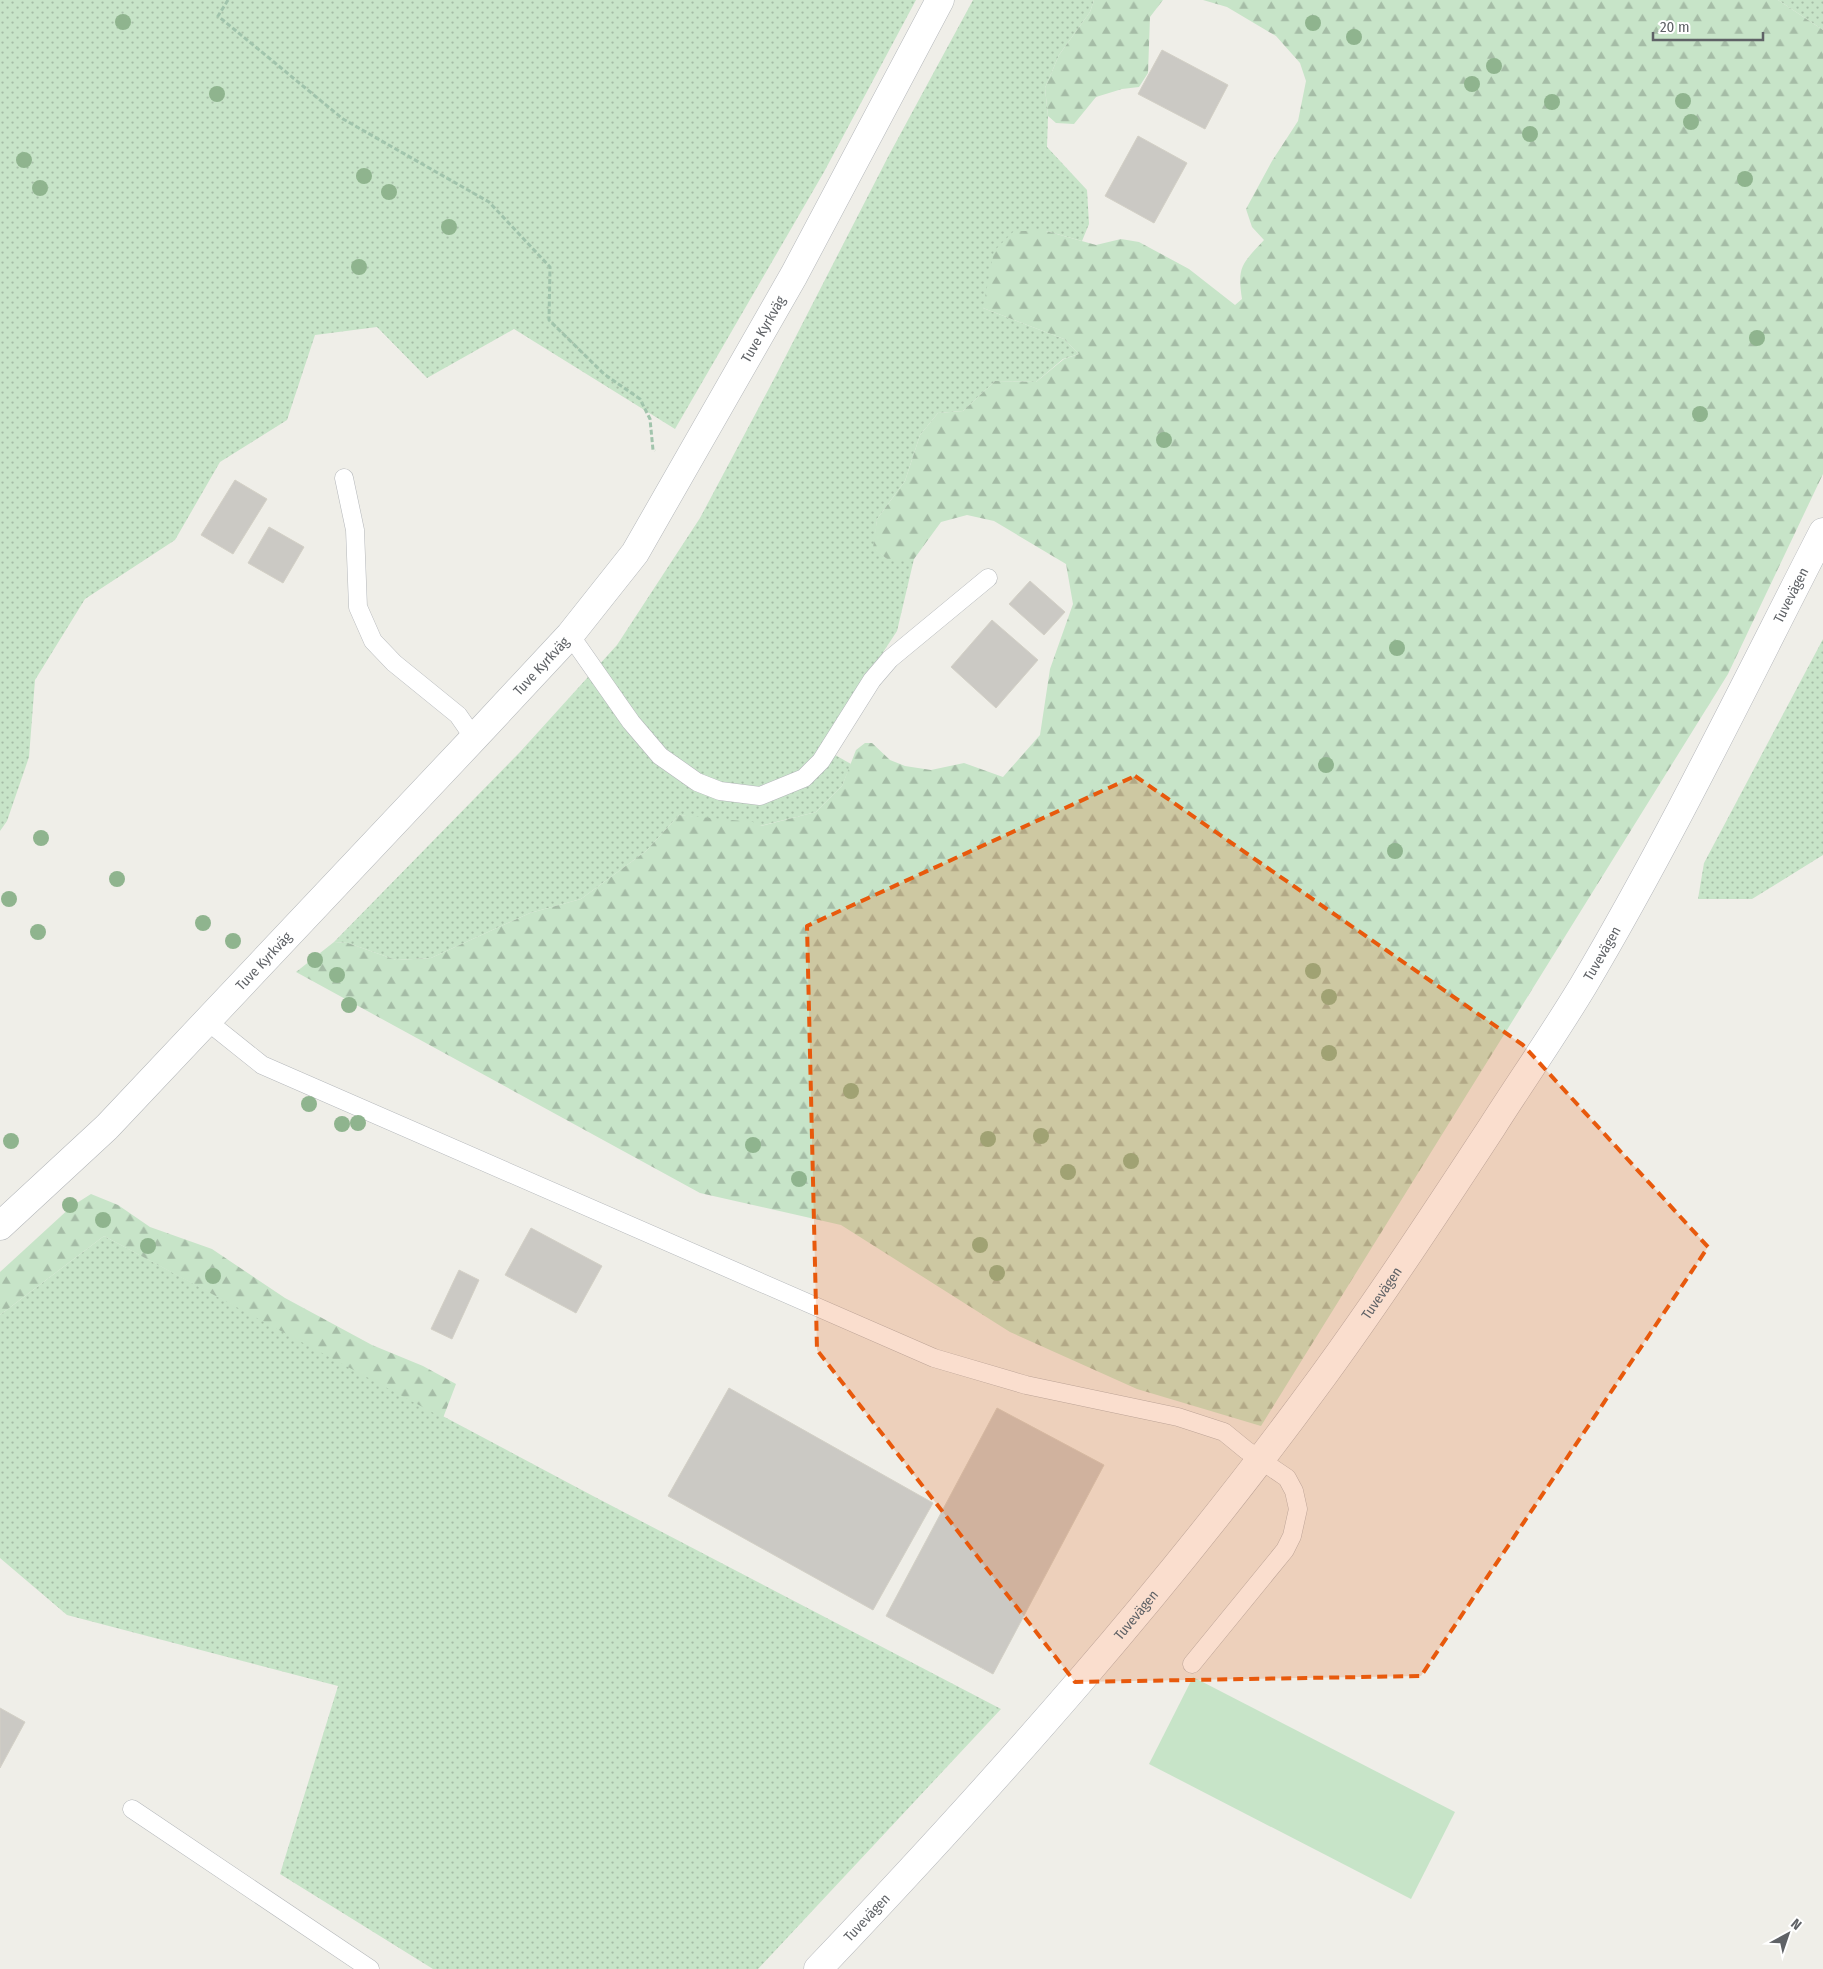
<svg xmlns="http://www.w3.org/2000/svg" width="1823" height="1969" font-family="'Fira Sans Condensed',sans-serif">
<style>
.grass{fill:url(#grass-dots)}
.forest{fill:url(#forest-firs)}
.pitch{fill:#c7e4c8}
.building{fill:#cbc9c4;stroke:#d3d0c6}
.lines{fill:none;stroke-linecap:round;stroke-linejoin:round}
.lane-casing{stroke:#b4b7ba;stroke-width:19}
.street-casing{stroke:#b4b7ba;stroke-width:29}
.secondary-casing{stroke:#b4b6ba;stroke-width:29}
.path{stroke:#a1c4ac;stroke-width:3;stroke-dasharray:5 2.5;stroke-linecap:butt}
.lane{stroke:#fff;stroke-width:18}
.street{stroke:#fff;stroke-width:28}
.secondary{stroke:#fff;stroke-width:28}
.tree{fill:#8fb48e}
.marked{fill:#e8590c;fill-opacity:0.2;stroke:#e8590c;stroke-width:4;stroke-dasharray:10 6;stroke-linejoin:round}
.labels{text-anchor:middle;stroke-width:4;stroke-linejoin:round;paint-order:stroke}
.street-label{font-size:14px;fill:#5f6266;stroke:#fff}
</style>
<defs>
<pattern id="grass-dots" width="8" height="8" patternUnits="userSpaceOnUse" patternTransform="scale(1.25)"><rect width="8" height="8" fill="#c7e4c8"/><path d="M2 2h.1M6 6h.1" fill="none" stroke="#a5bca6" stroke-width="1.8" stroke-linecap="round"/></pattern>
<pattern id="forest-firs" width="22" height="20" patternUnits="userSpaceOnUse" patternTransform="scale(1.25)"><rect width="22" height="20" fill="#c7e4c8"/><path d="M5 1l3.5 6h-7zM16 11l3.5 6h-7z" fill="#a5bca6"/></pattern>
</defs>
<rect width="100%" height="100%" fill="#efeee8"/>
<!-- grass -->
<g class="grass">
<path d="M0,0H916L824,172L675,429L514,329L427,378L377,327L315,335L287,420L220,462L175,540L85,599L35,680L29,757L7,821L0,831Z"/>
<path d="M973,0H1094L1090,12L1059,55L1045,88L1048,116L1047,147L1087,190L1089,224L1082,241L1046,231L983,308L1064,339L1079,354L1063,359L1036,382L995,381L963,411L938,413L920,435L905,481L877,519L874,548L887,559H914L897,631L821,747L851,764L842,786L816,812L760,826L679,815L646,851L581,899L530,913L431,958L396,960L348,943L334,942L520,752L617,645L700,518L774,379L889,155Z"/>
<path d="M1778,0H1823V30Z"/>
<path d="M1823,639V855L1752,899H1698L1704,863Z"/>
<path d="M104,1236L593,1496L1001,1709L758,1969H433L280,1874L338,1686L67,1615L0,1558V1315Z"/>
</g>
<!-- forest -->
<g class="forest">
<path d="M1094,0H1163L1150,17L1148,73L1139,87L1122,89L1096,97L1074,124L1056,123L1048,116L1045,88L1059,55L1090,12Z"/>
<path d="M1203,0H1778L1823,30V474L1728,674L1261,1426L1137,1389L1010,1332L841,1225L700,1193L296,972L334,942L348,943L396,960L431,958L530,913L581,899L646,851L679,815L753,822L761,826L816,812L842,786L856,750L865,743H872L890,760L905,766L931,770L964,763L1003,777L1040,735L1050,669L1073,604L1066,564L994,521L967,515L941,522L914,559H887L873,548L877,519L905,481L920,435L938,413L963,411L995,381L1036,382L1064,359L1079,354L1064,339L983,308L994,251L1014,231H1046L1096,245L1121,239L1139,242L1189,269L1235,305L1242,299C1237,266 1242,264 1264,240L1252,227L1246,209L1272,161L1298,121L1306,81L1300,63L1276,36L1227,7Z"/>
<path d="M91,1194L118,1205L150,1227L212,1249L285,1298L372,1345L423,1366L456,1384L443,1418L104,1236L0,1315V1272L72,1206Z"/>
</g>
<!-- pitch -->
<path class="pitch" d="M1193,1677L1455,1812L1411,1899L1149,1764Z"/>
<!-- building -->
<g class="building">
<path d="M1162,50L1228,85L1205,129L1138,94Z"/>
<path d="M1138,136L1187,163L1154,223L1105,196Z"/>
<path d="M235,480L267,499L233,554L201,535Z"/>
<path d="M269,527L304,547L283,583L248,563Z"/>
<path d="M1030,581L1065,612L1044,635L1009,604Z"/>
<path d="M992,620L1038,660L996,708L951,667Z"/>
<path d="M531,1228L602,1266L576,1313L505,1275Z"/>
<path d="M459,1270L479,1280L452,1339L431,1329Z"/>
<path d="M729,1388L933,1503L873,1610L668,1496Z"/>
<path d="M997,1408L1104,1465L993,1674L886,1616Z"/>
<path d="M0,1708L25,1722L0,1768Z"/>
</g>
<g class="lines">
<defs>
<g id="lane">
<path d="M344,478L355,530L358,607L373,641L394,663L458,715L474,738"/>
<path d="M570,635L631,722L660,756L697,782L720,791L760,796L804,778L821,761L872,680L890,659L988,578"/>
<path d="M207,1021L262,1065L934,1358L1026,1385L1178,1417L1224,1432L1246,1450L1287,1478L1294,1491L1298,1509L1292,1536L1285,1550L1192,1664"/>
<path d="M132,1809L370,1969"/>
</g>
<g id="street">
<path id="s1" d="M0,1226L107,1127L474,738L570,635L635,553L794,275L940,0"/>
</g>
<g id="secondary">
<path id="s2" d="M818,1969C997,1781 1170,1586 1323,1376C1382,1295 1437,1211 1492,1127C1522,1080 1554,1034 1583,986C1670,839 1745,684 1823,532"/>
</g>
</defs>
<!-- lane casing -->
<use href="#lane" class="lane-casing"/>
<!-- street casing -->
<use href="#street" class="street-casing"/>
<!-- secondary casing -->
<use href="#secondary" class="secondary-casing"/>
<!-- path -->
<path class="path" d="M228,0L218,16L343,119L489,202L550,267L549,320L604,374L640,399L650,419L653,450L655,451"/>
<!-- lane -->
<use href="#lane" class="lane"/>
<!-- street -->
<use href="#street" class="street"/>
<!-- secondary -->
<use href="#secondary" class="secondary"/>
</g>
<!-- trees -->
<g class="tree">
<circle cx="123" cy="22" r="8"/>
<circle cx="1313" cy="23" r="8"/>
<circle cx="1354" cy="37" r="8"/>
<circle cx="1494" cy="66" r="8"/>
<circle cx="1472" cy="84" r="8"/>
<circle cx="217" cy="94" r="8"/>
<circle cx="1683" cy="101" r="8"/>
<circle cx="1552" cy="102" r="8"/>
<circle cx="1691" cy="122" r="8"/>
<circle cx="1530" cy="134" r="8"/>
<circle cx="24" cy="160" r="8"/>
<circle cx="364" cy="176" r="8"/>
<circle cx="1745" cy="179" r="8"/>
<circle cx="40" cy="188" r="8"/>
<circle cx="389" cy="192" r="8"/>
<circle cx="449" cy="227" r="8"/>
<circle cx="359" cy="267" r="8"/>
<circle cx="1757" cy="338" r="8"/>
<circle cx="1700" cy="414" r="8"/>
<circle cx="1164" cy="440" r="8"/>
<circle cx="1397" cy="648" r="8"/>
<circle cx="1326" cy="765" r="8"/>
<circle cx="41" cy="838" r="8"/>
<circle cx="1395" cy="851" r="8"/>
<circle cx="117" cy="879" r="8"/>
<circle cx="9" cy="899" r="8"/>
<circle cx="203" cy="923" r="8"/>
<circle cx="38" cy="932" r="8"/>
<circle cx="233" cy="941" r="8"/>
<circle cx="315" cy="960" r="8"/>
<circle cx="1313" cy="971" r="8"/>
<circle cx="337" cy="975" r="8"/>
<circle cx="1329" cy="997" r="8"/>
<circle cx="349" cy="1005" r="8"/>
<circle cx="1329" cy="1053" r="8"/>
<circle cx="851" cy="1091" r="8"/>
<circle cx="309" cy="1104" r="8"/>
<circle cx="358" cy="1123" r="8"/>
<circle cx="342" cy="1124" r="8"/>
<circle cx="1041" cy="1136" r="8"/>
<circle cx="988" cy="1139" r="8"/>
<circle cx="11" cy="1141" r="8"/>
<circle cx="753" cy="1145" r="8"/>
<circle cx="1131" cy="1161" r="8"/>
<circle cx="1068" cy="1172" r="8"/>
<circle cx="799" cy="1179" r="8"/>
<circle cx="70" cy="1205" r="8"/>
<circle cx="103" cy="1220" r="8"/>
<circle cx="980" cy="1245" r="8"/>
<circle cx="148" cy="1246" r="8"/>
<circle cx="997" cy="1273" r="8"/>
<circle cx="213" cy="1276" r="8"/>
</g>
<!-- marked area -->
<path class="marked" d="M1135,776L1523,1045L1708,1247L1421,1676L1075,1682L817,1350L807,926Z"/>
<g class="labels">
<!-- street labels -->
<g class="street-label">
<text dy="5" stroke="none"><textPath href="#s1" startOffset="1184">Tuve Kyrkväg</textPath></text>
<text dy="5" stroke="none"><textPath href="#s2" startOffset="1691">Tuvevägen</textPath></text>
<text dy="5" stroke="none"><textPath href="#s1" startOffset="779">Tuve Kyrkväg</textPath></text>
<text dy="5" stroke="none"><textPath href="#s2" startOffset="1286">Tuvevägen</textPath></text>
<text dy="5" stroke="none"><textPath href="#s1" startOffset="374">Tuve Kyrkväg</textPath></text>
<text dy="5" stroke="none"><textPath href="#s2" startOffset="881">Tuvevägen</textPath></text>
<text dy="5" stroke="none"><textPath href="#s2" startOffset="476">Tuvevägen</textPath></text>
<text dy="5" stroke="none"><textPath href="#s2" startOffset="71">Tuvevägen</textPath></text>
</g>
</g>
<!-- north arrow -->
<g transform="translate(1788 1934) rotate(40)" stroke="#ffffff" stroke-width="4" paint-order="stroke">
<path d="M0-4L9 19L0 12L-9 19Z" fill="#5f6266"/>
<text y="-8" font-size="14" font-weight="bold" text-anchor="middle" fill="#5f6266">N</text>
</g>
<!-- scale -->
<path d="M1653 32v8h110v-8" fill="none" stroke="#5f6266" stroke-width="2.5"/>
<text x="1660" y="32" font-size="15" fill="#5f6266" stroke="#ffffff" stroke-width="4" paint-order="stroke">20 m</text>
</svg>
